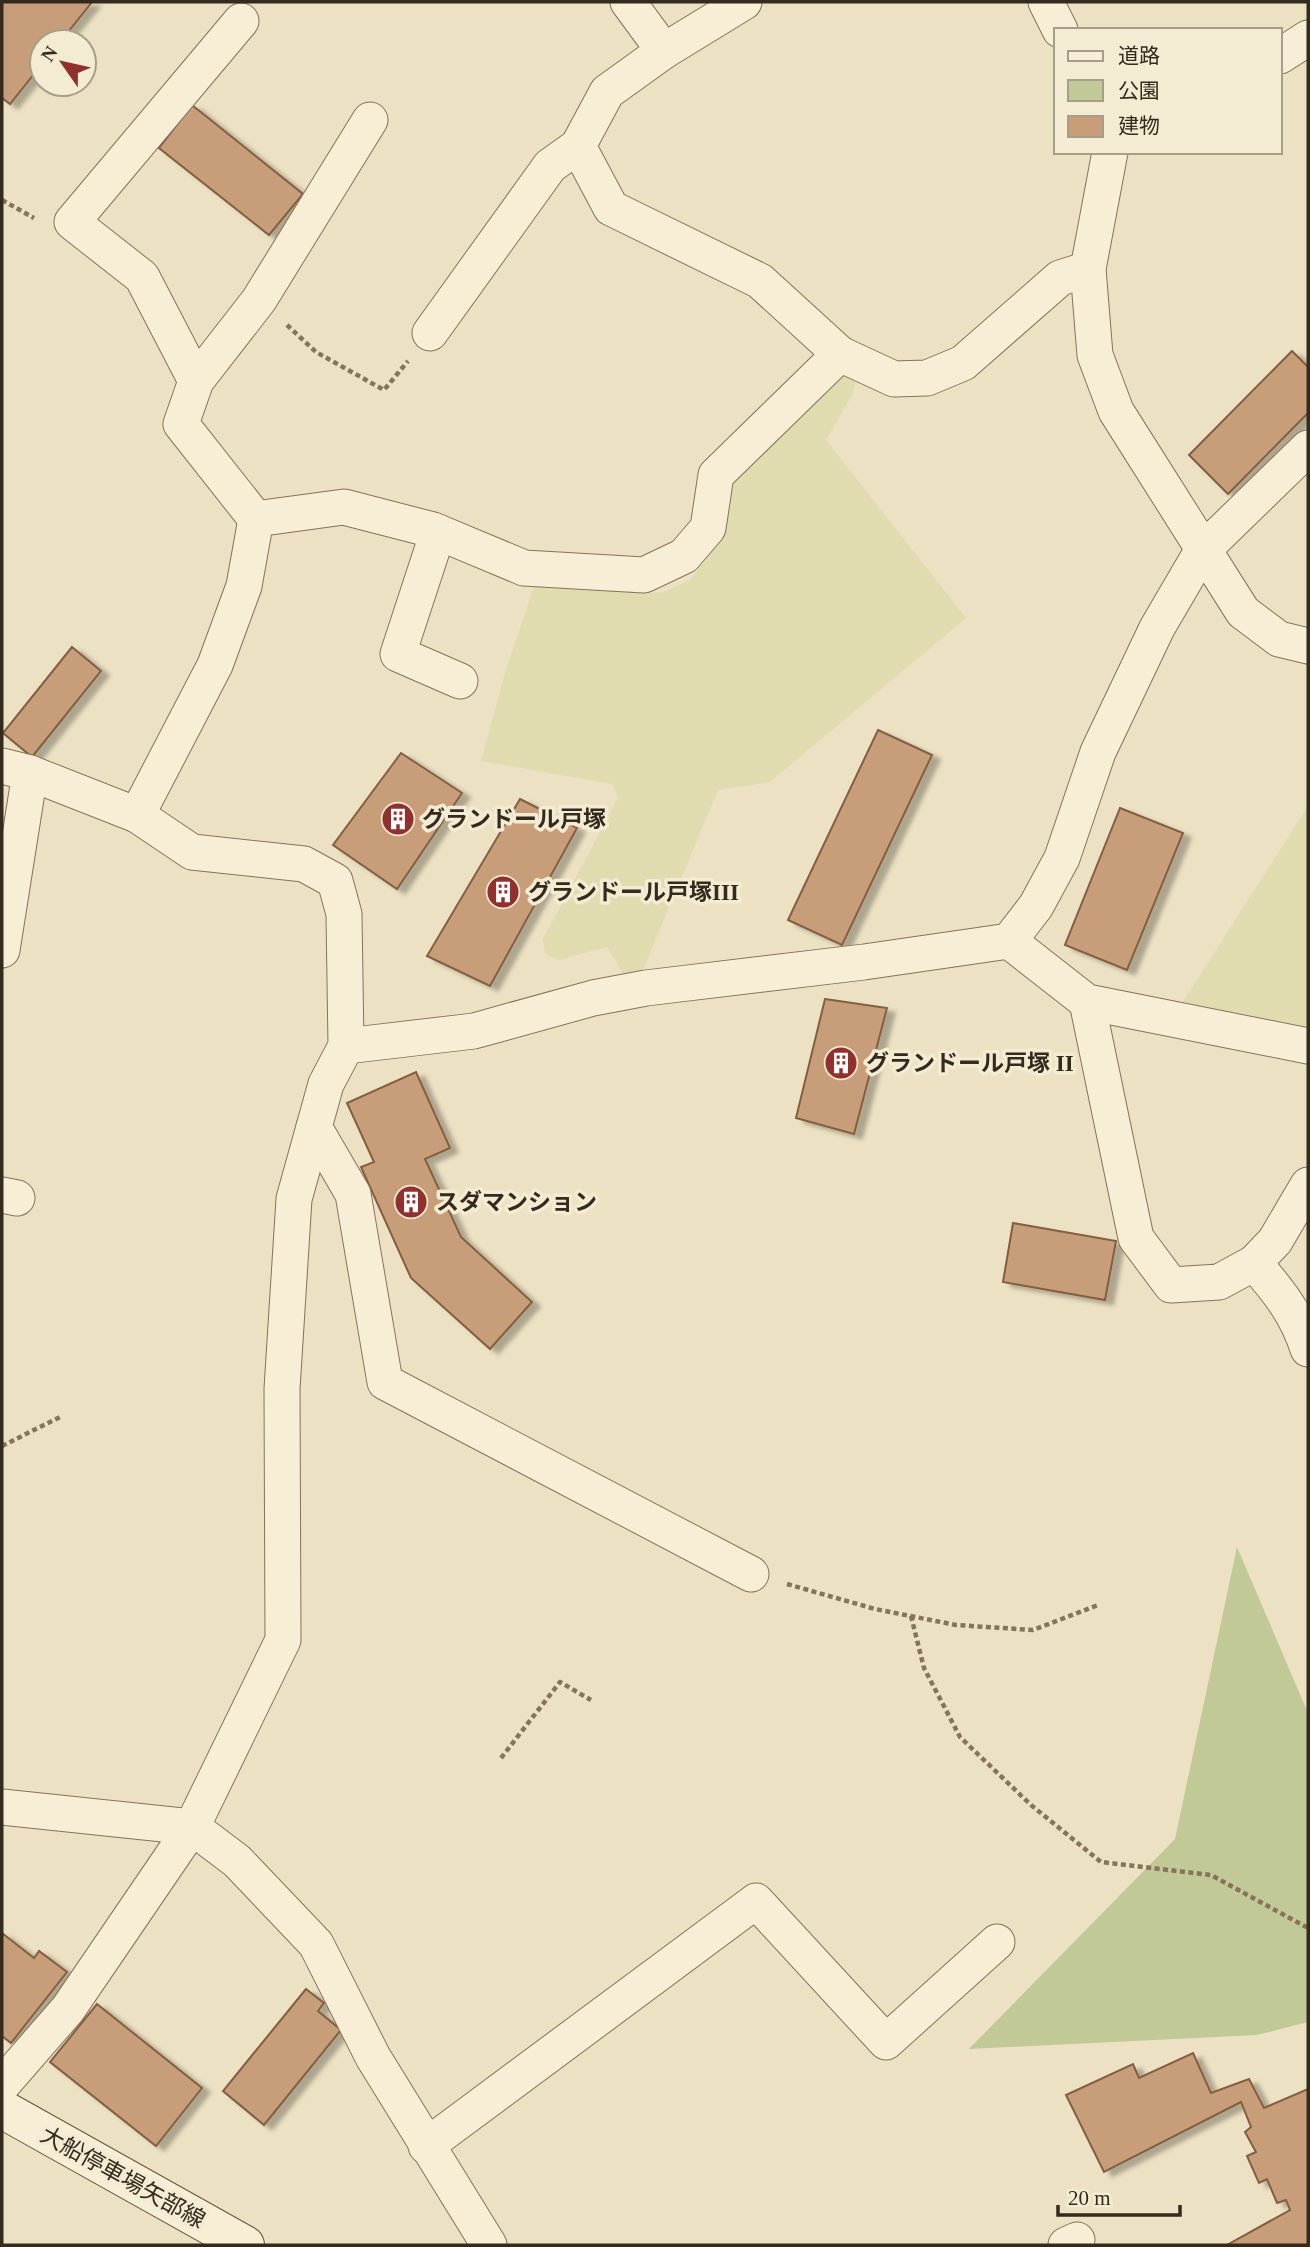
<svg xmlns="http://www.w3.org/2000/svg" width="1310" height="2247" font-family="'Times New Roman','Noto Sans JP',serif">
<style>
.farmland{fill:#e1dbb0}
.green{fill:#c1c997}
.building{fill:#c89e7a;stroke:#835e41;stroke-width:2;filter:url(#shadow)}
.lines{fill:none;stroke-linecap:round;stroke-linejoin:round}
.minor-casing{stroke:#85735a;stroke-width:37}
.secondary-casing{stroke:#66543e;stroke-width:40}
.path{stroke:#85735a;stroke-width:4.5;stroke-dasharray:5 3.5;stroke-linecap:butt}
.minor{stroke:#f7eed5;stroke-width:35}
.secondary{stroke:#f7eed5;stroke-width:38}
.labels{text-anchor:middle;stroke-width:7;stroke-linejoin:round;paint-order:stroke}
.poi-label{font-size:23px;font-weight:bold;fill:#352a1e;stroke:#f3ebd2;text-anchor:start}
.street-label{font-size:23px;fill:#352a1e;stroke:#f3ebd2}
</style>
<defs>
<filter id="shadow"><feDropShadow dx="8" dy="4.5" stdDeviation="2" flood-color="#0004"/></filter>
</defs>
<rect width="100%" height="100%" fill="#ece1c2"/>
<!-- farmland -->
<g class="farmland">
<path d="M841,375L856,379L852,395L826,440L966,618L770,782L718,790L642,972L624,975L607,947L559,960L545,954L543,939L618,798L612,784L481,761L505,673L535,584L661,593L690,580L724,536V500L735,472Z"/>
<path d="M1308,806V1034L1179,1008Z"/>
</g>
<!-- green -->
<path class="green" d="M1237,1547L1308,1713V2022L1257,2035L969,2049L1175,1839Z"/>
<!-- building -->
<g class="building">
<path d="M2,2H92L60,42H42V64L10,104L2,98Z"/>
<path d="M192,105L303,194L269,235L159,148Z"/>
<path d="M1292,351L1308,367V413L1228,494L1189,455Z"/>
<path d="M72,647L101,671L32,757L3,733Z"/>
<path d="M878,730L932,755L842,945L788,920Z"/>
<path d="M401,753L462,793L397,889L333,845Z"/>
<path d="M520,799L577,828L490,986L427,956Z"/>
<path d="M1120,808L1183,833L1127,970L1065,945Z"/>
<path d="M825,999L887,1008L854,1134L796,1118Z"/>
<path d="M416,1072L450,1148L425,1159L461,1237L532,1302L490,1349L411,1278L361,1167L374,1162L347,1103Z"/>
<path d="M1013,1223L1116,1241L1105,1300L1003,1282Z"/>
<path d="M2,1933L34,1958L39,1951L67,1972L11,2043L2,2036Z"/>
<path d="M306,1989L324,2003L318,2011L341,2030L264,2125L223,2091Z"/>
<path d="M97,2004L202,2088L156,2146L50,2062Z"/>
<path d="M1193,2053L1211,2093L1249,2079L1264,2108L1308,2089V2245H1227L1290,2210L1286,2200L1277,2203L1267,2179L1259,2183L1247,2156L1256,2152L1245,2132L1251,2127L1241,2102L1104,2172L1066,2095L1133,2064L1139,2078Z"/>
</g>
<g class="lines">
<defs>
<g id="minor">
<path d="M628,2L664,51L607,92L578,146L611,208L760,281L840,354"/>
<path d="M1046,2L1060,30"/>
<path d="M664,51L744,2"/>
<path d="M1280,56L1308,38"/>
<path d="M1110,152L1088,269L1095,355L1116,411L1243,612L1279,639L1308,646"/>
<path d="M430,333L550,166L578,146"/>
<path d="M196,381L142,277L72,222L241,21"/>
<path d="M256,519L181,424L196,381L259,300L370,120"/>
<path d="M438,532L398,654L460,681"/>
<path d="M2,766L30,773L137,815L192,852L304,864L335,881L344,914L346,1046L326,1084L294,1199L282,1389L283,1640L192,1827L68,2009L2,2085"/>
<path d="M137,815L215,665L244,586L256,519L344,507L433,530L524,568L644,575L684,556L708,528L716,475L840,354L894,379L927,378L963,363L1060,278L1088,269"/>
<path d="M1009,941L1087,1002L1308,1046"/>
<path d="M2,950L30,773"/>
<path d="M1087,1002L1136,1238L1171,1285L1219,1282L1254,1263C1278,1290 1297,1314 1308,1349"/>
<path d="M346,1046L474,1031L593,998L646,988L864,962L1009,941L1036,906L1062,858L1098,752L1157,628L1202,551L1308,448"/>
<path d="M314,1127L353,1194L385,1382L751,1574"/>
<path d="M2,1195L17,1198"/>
<path d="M1254,1263L1275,1241L1308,1185"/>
<path d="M2,1807L192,1827L237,1861L316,1944L373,2057L489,2245"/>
<path d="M426,2146L756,1901L886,2042L997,1942"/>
<path d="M1066,2245L1077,2240"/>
</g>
<path id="secondary" d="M2,2109L245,2245"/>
</defs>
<!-- minor casing -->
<use href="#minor" class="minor-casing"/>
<!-- secondary casing -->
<use href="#secondary" class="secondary-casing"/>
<!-- path -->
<g class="path">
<path d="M2,200L34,218"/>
<path d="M287,325L316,352L384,390L408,361"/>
<path d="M2,1446L62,1416"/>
<path d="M787,1584L875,1609L956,1625L1033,1630L1098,1605"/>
<path d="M911,1616L924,1668L960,1737L1031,1805L1101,1862L1211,1875L1308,1928"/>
<path d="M501,1758L560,1682L591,1700"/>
</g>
<!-- minor -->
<use href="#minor" class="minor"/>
<!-- secondary -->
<use href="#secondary" class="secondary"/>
</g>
<!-- icons -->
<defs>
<symbol id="building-disc" viewBox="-11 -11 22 22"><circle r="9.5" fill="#91312d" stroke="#f3ebd2"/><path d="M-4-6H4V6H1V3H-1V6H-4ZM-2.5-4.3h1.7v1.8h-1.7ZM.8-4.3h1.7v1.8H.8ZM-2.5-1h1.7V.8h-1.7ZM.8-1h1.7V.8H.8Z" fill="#fff"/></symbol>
</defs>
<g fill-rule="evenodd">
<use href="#building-disc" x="379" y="800" width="38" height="38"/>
<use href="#building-disc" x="484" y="873" width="38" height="38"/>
<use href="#building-disc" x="822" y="1044" width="38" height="38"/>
<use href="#building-disc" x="392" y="1183" width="38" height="38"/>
</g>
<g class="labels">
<!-- poi labels -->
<g class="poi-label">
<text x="422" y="827">グランドール戸塚</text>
<text x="528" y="900">グランドール戸塚III</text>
<text x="866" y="1071">グランドール戸塚 II</text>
<text x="436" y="1210">スダマンション</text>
</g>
<!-- street labels -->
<g class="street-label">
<text transform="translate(123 2177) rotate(29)" y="8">大船停車場矢部線</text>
</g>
</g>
<!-- border -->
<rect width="1310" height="2247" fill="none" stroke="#352a1e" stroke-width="7"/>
<!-- legend -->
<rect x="1054" y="28" width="228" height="126" fill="#f3ebd2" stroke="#a79e8a" stroke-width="2"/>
<rect x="1068" y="51" width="35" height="10" fill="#f7eed5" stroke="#a79e8a" stroke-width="2"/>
<text x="1118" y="63" font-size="21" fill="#352a1e">道路</text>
<rect x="1068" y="80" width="35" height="21" fill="#c1c997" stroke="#a79e8a" stroke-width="2"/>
<text x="1118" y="98" font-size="21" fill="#352a1e">公園</text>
<rect x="1068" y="116" width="35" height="21" fill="#c89e7a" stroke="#a79e8a" stroke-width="2"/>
<text x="1118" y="133" font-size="21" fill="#352a1e">建物</text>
<!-- north arrow -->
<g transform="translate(63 63) rotate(304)"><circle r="33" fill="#f3ebd2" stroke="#a79e8a" stroke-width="2"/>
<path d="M0-5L12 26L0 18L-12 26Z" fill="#91312d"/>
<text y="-10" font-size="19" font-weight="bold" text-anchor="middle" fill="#352a1e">N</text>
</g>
<!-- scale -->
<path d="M1058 2205v10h122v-10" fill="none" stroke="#352a1e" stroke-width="3.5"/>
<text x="1068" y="2205" font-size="21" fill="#352a1e" stroke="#f3ebd2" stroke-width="5" paint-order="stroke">20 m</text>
</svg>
